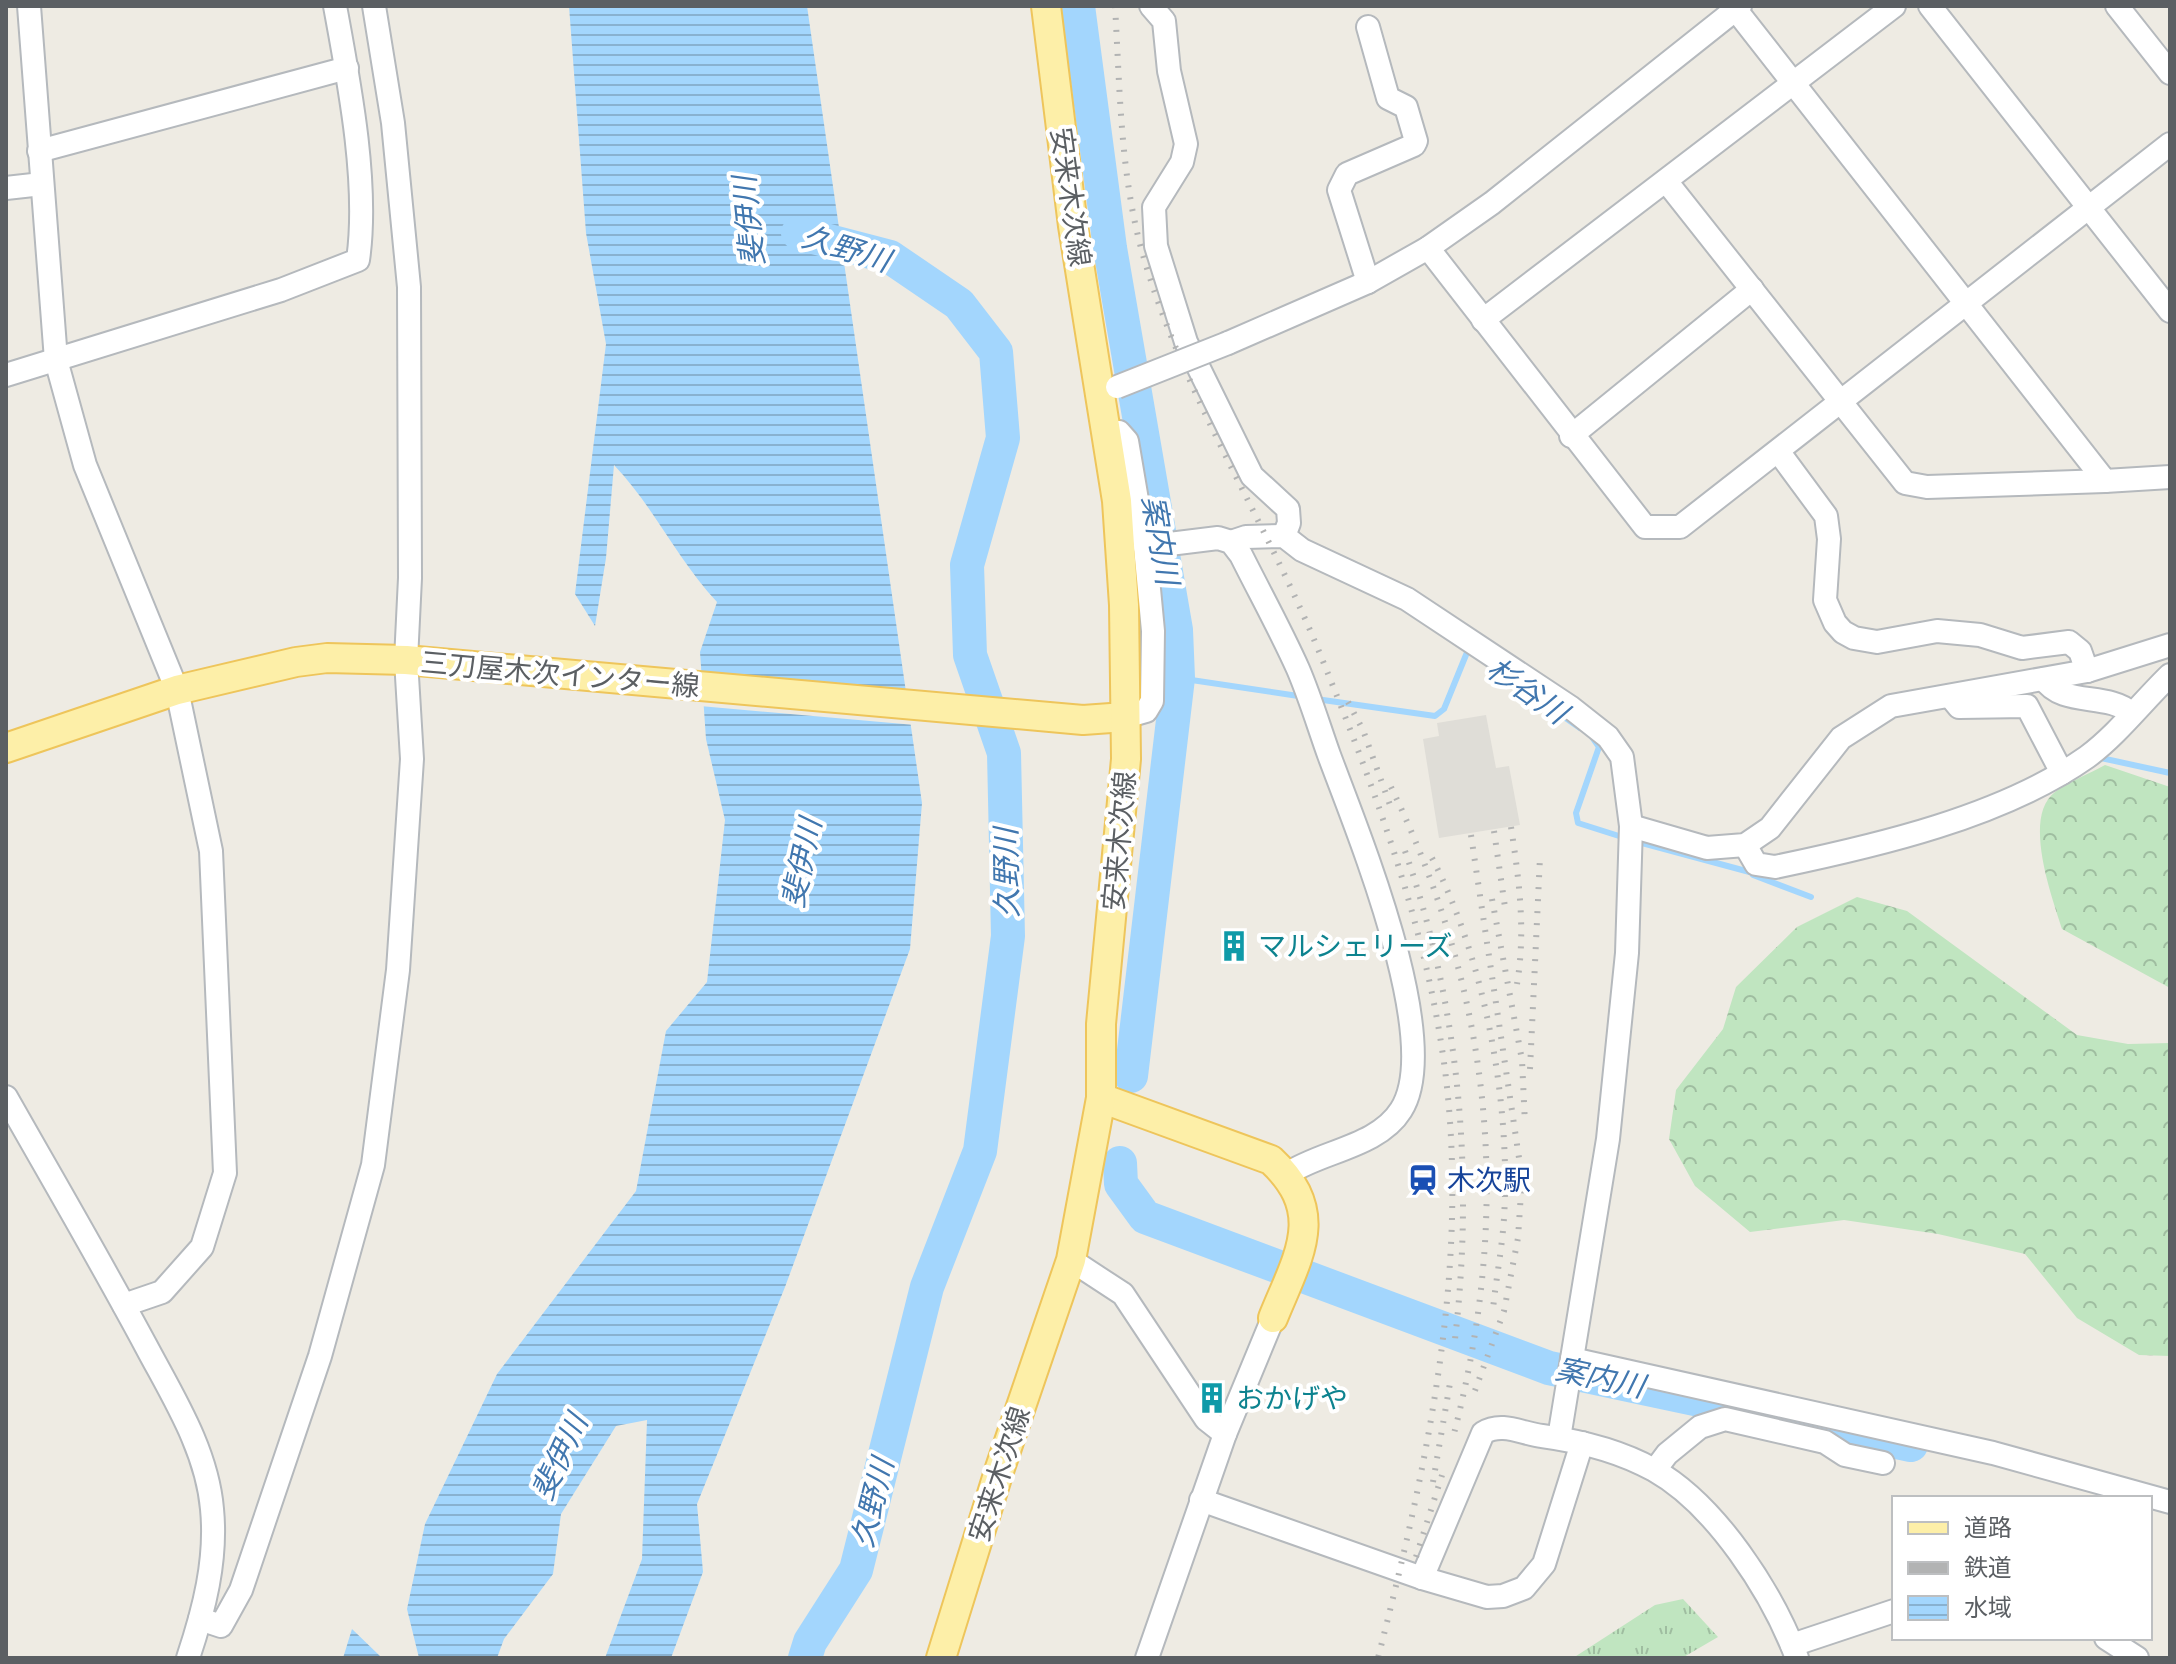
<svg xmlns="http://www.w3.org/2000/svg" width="2176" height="1664" font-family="Barlow,'Noto Sans JP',sans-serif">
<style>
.industrial{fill:#dfddd7}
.forest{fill:url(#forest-crowns)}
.park{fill:url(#park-tufts)}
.water{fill:url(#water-rules)}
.pier{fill:#eeebe3}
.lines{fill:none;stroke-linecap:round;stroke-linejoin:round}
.stream{stroke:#a3d6fd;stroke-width:6}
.river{stroke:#a3d6fd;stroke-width:34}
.minor-casing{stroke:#b5b9bd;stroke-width:26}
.major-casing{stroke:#eec55b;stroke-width:32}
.minor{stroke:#fff;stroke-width:22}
.major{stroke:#fdefa8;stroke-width:28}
.rail{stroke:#b2b3b3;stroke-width:6;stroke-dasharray:2 10;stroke-linecap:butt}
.minor-bridge-casing{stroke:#b5b9bd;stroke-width:26;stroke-linecap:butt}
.minor-bridge{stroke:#fff;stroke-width:22}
.labels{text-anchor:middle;stroke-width:8;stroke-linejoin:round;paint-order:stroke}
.street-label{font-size:28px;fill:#5b5f63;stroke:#fff}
.culture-label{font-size:28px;fill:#0d838f;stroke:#fff;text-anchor:start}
.transit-label{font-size:28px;fill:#164399;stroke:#fff;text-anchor:start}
.water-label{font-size:30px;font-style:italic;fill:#4177af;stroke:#fff}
</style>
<defs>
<pattern id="forest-crowns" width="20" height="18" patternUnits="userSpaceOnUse" patternTransform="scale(2)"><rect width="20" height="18" fill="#c0e5c0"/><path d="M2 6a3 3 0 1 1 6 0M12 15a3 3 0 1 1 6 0" fill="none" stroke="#9fbda0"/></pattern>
<pattern id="park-tufts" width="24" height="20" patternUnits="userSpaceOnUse" patternTransform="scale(2)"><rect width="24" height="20" fill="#c0e5c0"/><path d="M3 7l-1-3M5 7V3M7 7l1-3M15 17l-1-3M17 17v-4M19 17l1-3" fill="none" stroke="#9fbda0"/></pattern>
<pattern id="water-rules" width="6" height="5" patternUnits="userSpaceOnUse" patternTransform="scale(2)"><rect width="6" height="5" fill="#a3d6fd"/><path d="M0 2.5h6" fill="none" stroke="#88b1d0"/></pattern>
</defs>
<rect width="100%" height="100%" fill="#eeebe3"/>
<!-- industrial -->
<path class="industrial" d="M1486,715L1496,768L1509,766L1520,825L1439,838L1423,739L1439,736L1437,723Z"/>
<!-- forest -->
<g class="forest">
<path d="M2105,765L2170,787V988L2062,929C2052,897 2022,817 2055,792C2070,781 2089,774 2105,765Z"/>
<path d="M1857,897L1907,911L2077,1035L2128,1044L2170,1043V1356L2139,1355L2077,1318L2025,1254L1938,1234L1844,1220L1750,1232L1695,1186L1669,1139L1676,1090L1723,1029L1736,987L1797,927Z"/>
</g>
<!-- park -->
<path class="park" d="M1683,1599L1718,1637L1682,1658H1573L1655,1605Z"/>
<!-- water -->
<g class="water">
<path d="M569,6H807L922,803L910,949L785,1287L697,1504L703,1572L671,1658H605L642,1559L647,1420L616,1426L561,1514L553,1574L504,1639L497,1658H419L407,1609L425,1524L497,1374L636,1191L666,1031L707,982L725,820L706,739L700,652L717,602C677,559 654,507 614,465L606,558L595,626L575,594L606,344L586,233Z"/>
<path d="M352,1629L380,1656V1658H343Z"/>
</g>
<!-- pier -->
<path class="pier" d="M697,674L910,692L915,725L700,706Z"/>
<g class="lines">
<!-- stream -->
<g class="stream">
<path d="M1178,678L1305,697"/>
<path d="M1537,698L1580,728"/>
<path d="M1316,699L1435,716L1444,709L1468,650L1472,652"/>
<path d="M1592,737L1599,747L1576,813L1578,823L1619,836"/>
<path d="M2096,761L2101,758L2170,773"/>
<path d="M1642,843L1757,874"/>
<path d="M1753,875L1811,897"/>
</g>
<!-- river -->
<g class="river">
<path d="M1078,6L1110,248L1176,630L1178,678L1131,1076"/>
<path d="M798,233L890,257L959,304L996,352L1003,438L967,565L970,655L1004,753L1008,936L980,1151L927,1287L856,1570L810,1642L805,1658"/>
<path d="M1120,1163L1121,1184L1145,1217L1549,1368L1911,1445"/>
</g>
<defs>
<g id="minor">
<path d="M29,6L56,360L85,465L177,690L211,851L225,1173L202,1247L162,1292L124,1305"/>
<path d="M1151,6L1164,21L1169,71L1186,144L1182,162L1154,207L1156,246L1186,342L1252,476L1288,509L1289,523L1284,536"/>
<path d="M1930,6L2170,311"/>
<path d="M2117,6L2170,73"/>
<path d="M1736,10L2105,481L2170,477"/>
<path d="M1368,27L1388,98L1406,107L1416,141L1414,145L1347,174L1339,190L1368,282"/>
<path d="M39,151L347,68"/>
<path d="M1666,181L1905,483L1927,487L2105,481"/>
<path d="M6,188L42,184"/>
<path d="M1428,248L1645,527H1680L2170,144"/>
<path d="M1483,320L1894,6"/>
<path d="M1228,343L1368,282L1428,248L1492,203L1740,6"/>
<path d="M6,375L281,290L358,260C369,184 349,82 335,6"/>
<path d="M1107,433L1119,432L1127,441L1145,547L1153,631L1152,701L1146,711L1125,717"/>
<path d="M1571,436L1752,289"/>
<path d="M1778,451L1826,516L1829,539L1825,600L1835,623L1843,632L1854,638L1877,642L1937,631L1980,635L2022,648L2069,642L2080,651L2087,671"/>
<path d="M1231,542L1246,537L1284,536L1302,550L1407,599L1570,707L1608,737L1622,757L1631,826L1627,953L1608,1139L1559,1438"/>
<path d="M1145,547L1218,538L1231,542L1241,555C1260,593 1281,631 1298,669C1310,697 1319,727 1329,755C1356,828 1445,1041 1401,1110C1378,1147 1321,1151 1287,1174"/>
<path d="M2044,679C2062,707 2108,692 2131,713"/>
<path d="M1950,696L1959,707L2027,706L2062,773"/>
<path d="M1631,826L1707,848L1745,845L1770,828L1841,738L1891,706L2087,671L2170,645"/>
<path d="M1745,845L1756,864L1775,867C1876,846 2002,817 2087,757C2117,735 2143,701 2170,675"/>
<path d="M6,1097C53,1180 101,1262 146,1346C173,1397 207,1450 212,1509C217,1560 204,1610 188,1658"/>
<path d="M1071,1260L1123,1294L1206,1419L1225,1434"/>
<path d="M1572,1359L1993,1453L2170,1502"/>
<path d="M1655,1470L1667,1454L1700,1427L1725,1419L1825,1442L1845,1455L1883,1463"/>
<path d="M1201,1500L1422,1578L1487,1597L1503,1596L1524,1588L1544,1564L1582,1443"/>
<path d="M1422,1578L1483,1433C1502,1421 1523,1434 1542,1436C1579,1441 1620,1451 1654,1470C1716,1505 1772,1592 1797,1658"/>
<path d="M200,1619L221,1626L241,1590L320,1356L373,1165L398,970L412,759L406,660L410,578L409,287L393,123L374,6"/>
<path d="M2106,1638L2137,1658"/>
<path d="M1792,1645L1894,1611"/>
<path d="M1147,1658L1225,1434L1273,1318"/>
</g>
<g id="major">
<path d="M6,748L177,690L296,662L327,658L406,660L1083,720L1125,717"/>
<path d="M1101,1098L1271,1160C1328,1213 1298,1256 1273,1318"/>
<path d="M941,1658L1000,1468L1071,1260L1101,1098V1024L1126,759L1124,605L1117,501L1073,226L1046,6"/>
</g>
</defs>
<!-- minor casing -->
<use href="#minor" class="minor-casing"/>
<!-- major casing -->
<use href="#major" class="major-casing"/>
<!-- minor -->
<use href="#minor" class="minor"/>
<!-- major -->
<use href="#major" class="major"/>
<!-- rail -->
<g class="rail">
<path d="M1115,6C1120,88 1120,175 1143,255C1183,394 1263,516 1318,649C1373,784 1426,924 1445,1070C1470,1269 1427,1466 1378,1658"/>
<path d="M1348,702L1363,730L1390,805"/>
<path d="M1391,787C1494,1000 1513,1213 1452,1441"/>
<path d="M1511,827C1519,879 1526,931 1517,984"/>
<path d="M1494,831L1506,914"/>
<path d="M1471,835L1522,1178L1518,1238L1504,1311L1473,1396"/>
<path d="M1405,851C1460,1008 1474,1175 1455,1339"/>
<path d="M1432,858C1485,960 1511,1104 1504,1218C1502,1249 1496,1279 1493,1309"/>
<path d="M1492,899L1522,1060L1525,1124"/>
<path d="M1530,1069L1540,857"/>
<path d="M1433,1482L1450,1383"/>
<path d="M1416,1557L1443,1472"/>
</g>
<defs>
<path id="minor-bridge" d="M1117,387L1228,343"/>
</defs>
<!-- minor-bridge casing -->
<use href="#minor-bridge" class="minor-bridge-casing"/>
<!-- minor-bridge -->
<use href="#minor-bridge" class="minor-bridge"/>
</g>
<!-- icons -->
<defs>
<symbol id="building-bare" viewBox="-9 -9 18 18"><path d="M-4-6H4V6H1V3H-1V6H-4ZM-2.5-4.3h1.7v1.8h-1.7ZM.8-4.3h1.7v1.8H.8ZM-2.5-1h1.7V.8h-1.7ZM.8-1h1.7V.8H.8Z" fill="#0f9aa8" stroke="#fff" stroke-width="2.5" paint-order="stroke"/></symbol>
<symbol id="station-bare" viewBox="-9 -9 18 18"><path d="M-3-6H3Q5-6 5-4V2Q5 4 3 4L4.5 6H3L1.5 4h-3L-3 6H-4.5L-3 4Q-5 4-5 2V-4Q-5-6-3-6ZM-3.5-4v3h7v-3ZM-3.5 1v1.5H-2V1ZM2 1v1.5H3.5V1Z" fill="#1a4fb4" stroke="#fff" stroke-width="2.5" paint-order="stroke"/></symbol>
</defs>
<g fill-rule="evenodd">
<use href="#building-bare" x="1212" y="924" width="44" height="44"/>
<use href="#station-bare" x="1401" y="1158" width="44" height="44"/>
<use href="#building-bare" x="1190" y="1376" width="44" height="44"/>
</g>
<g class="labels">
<!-- street labels -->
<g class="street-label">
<text transform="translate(1071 197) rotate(82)" y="10">安来木次線</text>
<text transform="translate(560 674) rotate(5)" y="10">三刀屋木次インター線</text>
<text transform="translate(1119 841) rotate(-85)" y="10">安来木次線</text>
<text transform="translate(999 1474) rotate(-72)" y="10">安来木次線</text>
</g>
<!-- culture labels -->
<g class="culture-label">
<text x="1258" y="956">マルシェリーズ</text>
<text x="1236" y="1408">おかげや</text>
</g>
<!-- transit labels -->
<g class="transit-label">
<text x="1447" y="1190">木次駅</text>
</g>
<!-- water labels -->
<g class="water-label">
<text transform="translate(749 221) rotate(-96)" y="10">斐伊川</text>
<text transform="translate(846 249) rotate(17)" y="10">久野川</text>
<text transform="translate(1160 540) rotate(80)" y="10">案内川</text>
<text transform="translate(1527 691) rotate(35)" y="10">杉谷川</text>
<text transform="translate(802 863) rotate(-78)" y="10">斐伊川</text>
<text transform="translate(1007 873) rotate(-91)" y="10">久野川</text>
<text transform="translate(1600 1378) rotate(12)" y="10">案内川</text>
<text transform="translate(560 1457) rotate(-65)" y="10">斐伊川</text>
<text transform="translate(873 1503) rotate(-76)" y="10">久野川</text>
</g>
</g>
<!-- border -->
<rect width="2176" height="1664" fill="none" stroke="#5b5f63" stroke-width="16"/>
<!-- legend -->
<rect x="1892" y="1496" width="260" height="144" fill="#ffffff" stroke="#bdbfc1" stroke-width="2"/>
<rect x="1908" y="1522" width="40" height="12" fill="#fdefa8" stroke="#bdbfc1" stroke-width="2"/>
<text x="1964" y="1536" font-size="24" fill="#5b5f63">道路</text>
<rect x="1908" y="1562" width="40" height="12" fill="#b2b3b3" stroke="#bdbfc1" stroke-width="2"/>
<text x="1964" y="1576" font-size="24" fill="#5b5f63">鉄道</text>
<rect x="1908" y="1596" width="40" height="24" fill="url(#water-rules)" stroke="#bdbfc1" stroke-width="2"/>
<text x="1964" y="1616" font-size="24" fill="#5b5f63">水域</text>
</svg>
